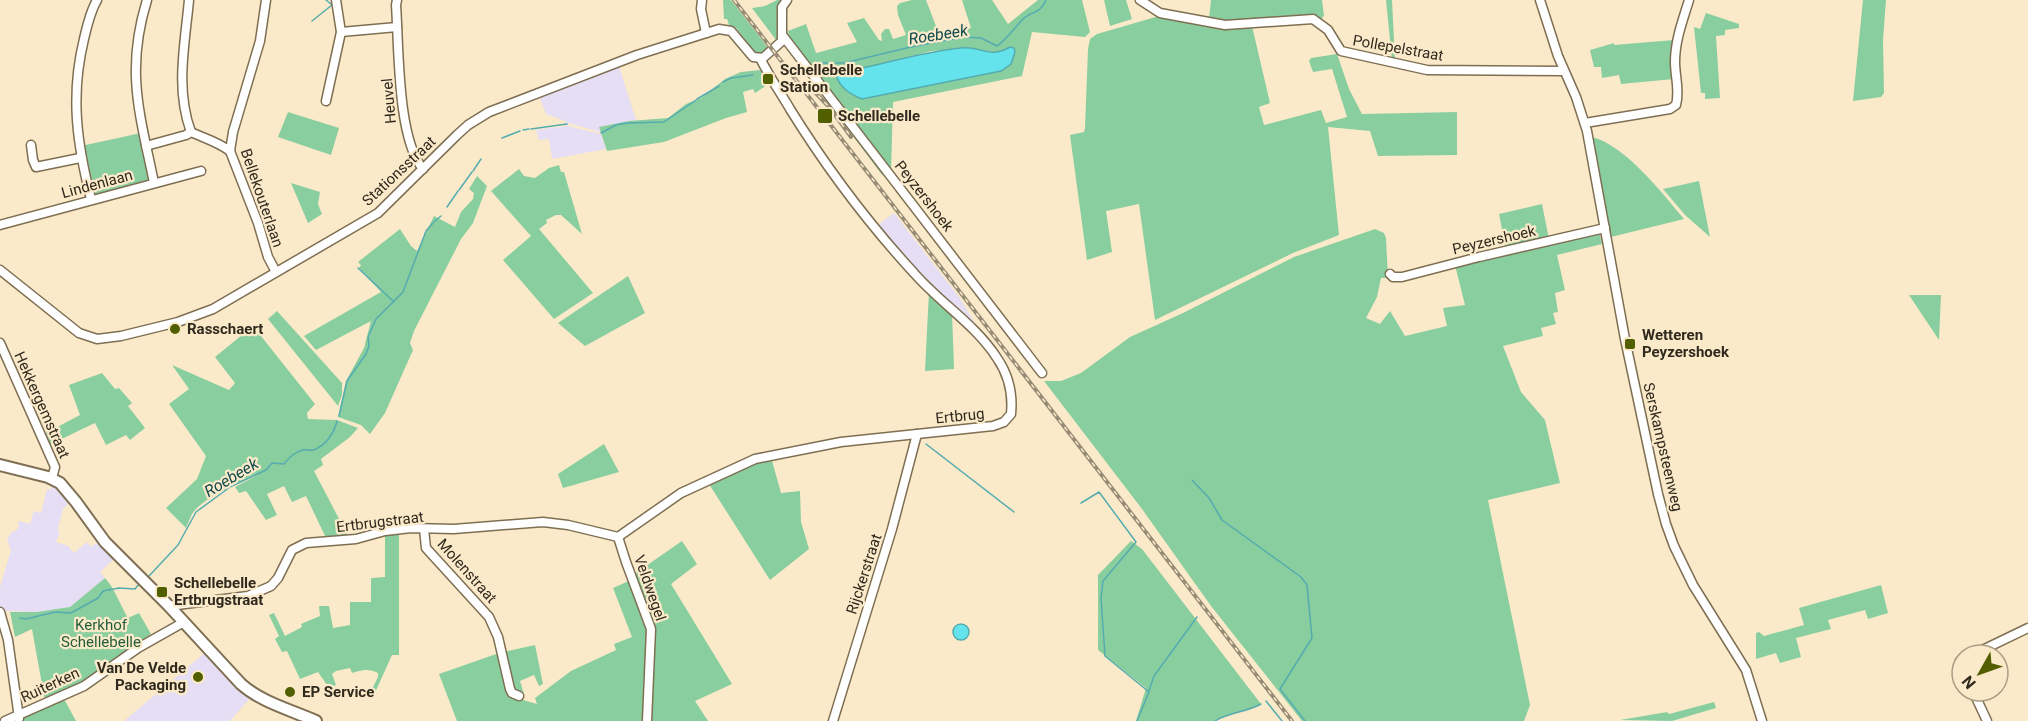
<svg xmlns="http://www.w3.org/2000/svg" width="2028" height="721" font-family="Roboto,sans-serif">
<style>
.industrial{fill:#e5def4}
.green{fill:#89ce9f;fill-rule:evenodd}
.water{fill:#65e3ed;stroke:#55acaf;stroke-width:1.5}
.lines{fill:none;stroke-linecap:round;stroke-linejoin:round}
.stream{stroke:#55acaf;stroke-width:1.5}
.minor-casing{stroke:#7e6f52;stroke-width:11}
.major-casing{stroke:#7e6f52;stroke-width:14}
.minor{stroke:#fff;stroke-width:8}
.major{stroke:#fff;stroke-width:10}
.rail-casing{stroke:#968b74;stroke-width:4}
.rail{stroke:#fbeaca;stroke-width:1.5;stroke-dasharray:4.5;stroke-linecap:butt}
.poi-dot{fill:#525f00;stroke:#fbeaca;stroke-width:2}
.labels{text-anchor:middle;stroke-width:4.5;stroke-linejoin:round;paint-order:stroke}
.street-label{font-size:15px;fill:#302a1e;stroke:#fbeaca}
.poi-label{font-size:15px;font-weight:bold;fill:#302a1e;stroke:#fbeaca;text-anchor:start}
.park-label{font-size:15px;fill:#225d39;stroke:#fbeaca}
.water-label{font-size:16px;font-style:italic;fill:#0f494d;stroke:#fbeaca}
</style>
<rect width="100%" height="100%" fill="#fbeaca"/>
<!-- industrial -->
<g class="industrial">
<path d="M619,66L636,120L599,127L600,132L568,123V126L601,134L606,149L552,159L549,139L539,140L536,130L567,126L565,121L546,114L539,96Z"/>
<path d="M894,213L959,297L975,323L974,325L931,285L878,225Z"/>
<path d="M52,484L65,493L70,502L63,509L58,528V532H60L56,542L68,546L74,553L87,542L91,547L99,541L114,559L100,572L105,578L70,607L37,612L2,611L0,607V587L11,550L7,540L11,533L18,529L19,521L30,524L34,511L41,513L47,489L51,490Z"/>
<path d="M207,651L251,697L230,721H124Z"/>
</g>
<!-- green -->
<g class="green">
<path d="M723,0H731L769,49L763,53L755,52L736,28L729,25L727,19H724Z"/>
<path d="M777,0H781C776,13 783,29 776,40L752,8L765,6Z"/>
<path d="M912,0H926L939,34L971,28L962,0H992L1008,24L1038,0H1082L1090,32L1085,37L1032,32L1022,76L893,102L891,172L882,175L824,97L827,89L789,38L788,31L806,24L816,53L857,42L847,23L864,18L879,40L882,41L881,34L885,29H889L893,39L906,35L898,15L897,6L900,3ZM967,48L1000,53L849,93L837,79L838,73L879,65L931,51Z"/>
<path d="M1104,0H1126L1132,19L1110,26Z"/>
<path d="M1211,0H1322L1324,16L1321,19L1230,23L1209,19Z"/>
<path d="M1386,0H1392L1395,61L1392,60Z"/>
<path d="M1863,0H1886L1883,40L1884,93L1881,97L1853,101Z"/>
<path d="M1706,13L1739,24V28L1725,30V35L1716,36L1720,98L1705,99V93H1701L1694,27L1700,29Z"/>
<path d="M1159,16L1252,26L1270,103L1259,107L1264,125L1321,110L1326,123L1347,117L1332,69L1313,72L1309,61L1311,58L1337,54L1349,89L1362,114L1457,112V155L1378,156L1370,131L1328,127L1339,235L1293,253L1155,320L1139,204L1106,211L1112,252L1087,260L1070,135L1084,132L1085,128L1088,49L1090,39L1097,34Z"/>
<path d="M1674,40V79L1621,84L1619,75L1602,78L1601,67H1594L1590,50L1614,43V45Z"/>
<path d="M760,70L770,83L755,93L753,89L743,92L747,112L726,118L664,142L607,151L599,127L629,121L668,118L686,104L701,98L725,79L741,72Z"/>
<path d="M288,112L339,128L331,155L278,137Z"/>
<path d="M141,133L149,178L145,182L98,195L93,193L81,146Z"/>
<path d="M1592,137C1625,145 1663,194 1684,219L1611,237Z"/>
<path d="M559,165L561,172H564L582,234L561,215H556L546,220L547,223L539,229L593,293L554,319L503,260L531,236L491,191L519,169L524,176L535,178L549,168Z"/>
<path d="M477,176L487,186L473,223L461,239L414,331L410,343L413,350L385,413L370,434L361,425L338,417L346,381L364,348L371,321L316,350L304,336L381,292L359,268L361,265L358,262L400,229L411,246L417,251L434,216L455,227L461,212L473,199L474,193L469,189Z"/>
<path d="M1699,181L1710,237L1685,215L1663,189Z"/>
<path d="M291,183L320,192L318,204L322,214L308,223Z"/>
<path d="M1542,204L1549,239L1506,249L1499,214Z"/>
<path d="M1375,229L1384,233L1386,238L1388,278H1381L1377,297L1366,318L1380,324L1390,311L1405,336L1447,326L1443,308L1465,305L1455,265L1599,231L1602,244L1557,255L1565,290L1555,293L1558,312L1553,313L1556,324L1541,328L1543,336L1503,346L1521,392L1545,420L1560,483L1488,500L1530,705L1524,721H1302L1211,606L1142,509L1044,381H1061L1081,373L1130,337L1183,313L1294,257Z"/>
<path d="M628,276L645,313L585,346L558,323Z"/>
<path d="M929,291L952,312L954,369L925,371Z"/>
<path d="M1909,295H1941L1939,340Z"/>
<path d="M277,311L342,383V395L338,406L268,319Z"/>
<path d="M253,326L315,404L307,413L308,419L337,420L358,428L350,437L321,459L323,465L314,471L348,536L326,538L306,496L292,502L284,486L267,494L277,515L266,520L246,491L239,493L235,487L259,474C241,481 202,498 192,514C190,518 188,523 186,528L166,508L197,479L206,456L169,404L189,389L172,365L229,390L235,383L215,357Z"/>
<path d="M102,373L115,389L119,388L132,403L128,406L145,428L130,440L126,435L106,445L95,423L49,445L44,434L80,415L69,385Z"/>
<path d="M604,444L619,472L563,488L558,474Z"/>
<path d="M771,457L781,493L800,491L801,522L809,549L770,580L709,484L737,469Z"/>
<path d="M399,532V655H392L373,697L369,695L378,677V673C369,668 361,670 352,673L350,668L336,671L332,674L336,685L329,688L318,672L300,679L287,651L282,652L275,639L279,636L269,615L274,613L285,636L302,627L301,624L320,616L319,606H329L333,628L350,625V602H371V578L385,577V535Z"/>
<path d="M682,541L697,564L671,584L732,684L695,701L708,721H649L653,631L633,575Z"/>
<path d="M1131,541L1142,549L1261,704C1247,712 1227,713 1215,721H1136L1146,688L1098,650V575Z"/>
<path d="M105,578C115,589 120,605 128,618L139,613L151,634L108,664L105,659L99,662L102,668L78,684L45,701L32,629L15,637L10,612H37L70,607Z"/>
<path d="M631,580L649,631L645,721H457L439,674L499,653L516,694L504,652L535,645L543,684L539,686L534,675L520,681L524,694L523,700L537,704L535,698L571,671L616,650L614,644L632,637L613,588Z"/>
<path d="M1881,585L1888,613L1868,619L1865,610L1828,620L1831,629L1796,638L1801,657L1780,663L1776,653L1756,659V633L1759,632L1764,636L1804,625L1799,608Z"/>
<path d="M64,699L76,721H22L21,716Z"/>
<path d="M1714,702L1716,708L1672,721L1620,720L1667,712L1669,714Z"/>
</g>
<!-- water -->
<g class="water">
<path d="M1010,47L1014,48L1015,52L1011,64L1001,71L862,99C850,94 840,88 836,75L838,73C879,66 919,52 961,48C982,46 990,59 1010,47Z"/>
<circle cx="961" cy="632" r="8"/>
</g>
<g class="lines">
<!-- stream -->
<g class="stream">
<path d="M312,21L332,5L326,0"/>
<path d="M813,63H844L911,47L963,37L981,38L997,46C1007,39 1013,30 1021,21C1029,11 1040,15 1046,0"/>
<path d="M723,82L731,78L753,75"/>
<path d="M697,99L719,86"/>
<path d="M531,129L567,124"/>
<path d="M523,130L529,129"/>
<path d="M601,133L616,125L627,123L664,122L696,100"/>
<path d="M502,138L520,131"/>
<path d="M473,171L481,159"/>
<path d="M459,190L472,172"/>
<path d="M447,207L458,191"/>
<path d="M434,222L441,216"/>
<path d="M358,268L394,302"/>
<path d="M339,416L347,381L366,354L369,346L368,337L376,319L403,292L426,231L433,223"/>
<path d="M926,444L1014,512"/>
<path d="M1192,480L1209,498L1222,520L1301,577L1307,585L1312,638L1280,689L1305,721"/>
<path d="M1081,503L1099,492L1136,542L1103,581L1101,598L1105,656L1149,692L1137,721"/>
<path d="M149,576L178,545L196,512L230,487L266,470L272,463L284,464C289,458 294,452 303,450C306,449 309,451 313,450C326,446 334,433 337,421"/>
<path d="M20,618L26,619L55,612L71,613L98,598L103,591L119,588L135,589L139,584"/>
<path d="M1149,691L1154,676L1197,617"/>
<path d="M1266,701L1282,721"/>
<path d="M1215,721C1227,713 1247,712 1261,704"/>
</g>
<defs>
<g id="minor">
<path d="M147,0C125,71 140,114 154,183"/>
<path d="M189,0C185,44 175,89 191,132"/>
<path d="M266,0L260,41L233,132L230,151L258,223L268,257L276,272"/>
<path d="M397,0L396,5C399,46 397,139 423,169"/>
<path d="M702,0L701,9L706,33"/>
<path d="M1140,0L1160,13L1225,25L1313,19L1328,30L1341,51L1427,70L1564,71"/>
<path d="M1540,0L1558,56L1576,97L1587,131L1625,339L1658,494L1666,524L1674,546L1693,585L1746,670L1762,721"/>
<path d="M341,32L397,27"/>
<path d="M783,36L1042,373"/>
<path d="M326,101L341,32L336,0"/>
<path d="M1585,123L1670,109L1676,105C1680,91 1675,76 1675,62C1675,40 1683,20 1689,0"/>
<path d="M31,145L33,160L36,167L80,158"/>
<path d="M146,146L186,135L191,132C206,139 216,141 230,151"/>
<path d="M91,199C77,144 70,96 84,39C87,26 90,12 97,0"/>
<path d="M0,225L201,171"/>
<path d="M0,270L79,333L97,339L121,336L178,322L213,309L378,213L457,135L468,125L489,112L637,55L719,29L731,31L753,57L763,58L782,41V7L787,0"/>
<path d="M1390,274L1393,277H1402L1479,257L1605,228"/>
<path d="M0,343L55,467L52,478"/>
<path d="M424,529L426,548L489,617L498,637L510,689L512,693L519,696"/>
<path d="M618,537L681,493L755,459L841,442L993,426L1004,422L1011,414C1013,394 1008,374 997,358C975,324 940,303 914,273C868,223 826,167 790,109C780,92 769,76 760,58"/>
<path d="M618,537L626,562L651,629L647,721"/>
<path d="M169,606L248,596L271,586L278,578L292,550L306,543L356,539L385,531L411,528L454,529L543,522L568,525L618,537"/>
<path d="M0,612L8,640L19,718"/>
<path d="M1972,655L2028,628"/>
<path d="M1962,660L1960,661L1962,666"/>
<path d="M1973,691L1987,721"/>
<path d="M5,721L84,686L138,648L184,622"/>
<path d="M833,721L892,529L917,434"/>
</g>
<path id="major" d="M0,465L48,477L60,483L76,502L105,542L169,606L241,684C261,702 291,710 316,721"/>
</defs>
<!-- minor casing -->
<use href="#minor" class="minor-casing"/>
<!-- major casing -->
<use href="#major" class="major-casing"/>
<!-- minor -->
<use href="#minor" class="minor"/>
<!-- major -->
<use href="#major" class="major"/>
<defs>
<g id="rail">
<path d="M734,0L1292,721"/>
<path d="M812,89L830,108L851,137"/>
</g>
</defs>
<!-- rail casing -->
<use href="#rail" class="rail-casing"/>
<!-- rail -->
<use href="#rail" class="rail"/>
</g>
<!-- markers -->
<g class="poi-dot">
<rect x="762" y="73" width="12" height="12" rx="3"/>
<rect x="817" y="108" width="16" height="16" rx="3"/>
<circle cx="175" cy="329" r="6"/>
<rect x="1624" y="338" width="12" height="12" rx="3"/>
<rect x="156" y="586" width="12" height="12" rx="3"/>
<circle cx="198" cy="677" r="6"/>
<circle cx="290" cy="692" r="6"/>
</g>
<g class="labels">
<!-- street labels -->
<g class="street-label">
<text transform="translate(1398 48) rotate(10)" y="5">Pollepelstraat</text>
<text transform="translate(389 101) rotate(-95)" y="5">Heuvel</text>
<text transform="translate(399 171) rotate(-43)" y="5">Stationsstraat</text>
<text transform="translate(97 184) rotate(-15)" y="5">Lindenlaan</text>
<text transform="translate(924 196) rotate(52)" y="5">Peyzershoek</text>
<text transform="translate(262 198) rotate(71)" y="5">Bellekouterlaan</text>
<text transform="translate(1494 240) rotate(-13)" y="5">Peyzershoek</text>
<text transform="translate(42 405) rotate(66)" y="5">Hekkergemstraat</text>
<text transform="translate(960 416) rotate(-6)" y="5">Ertbrug</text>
<text transform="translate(1663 447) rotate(77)" y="5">Serskampsteenweg</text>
<text transform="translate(380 522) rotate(-7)" y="5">Ertbrugstraat</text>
<text transform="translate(467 571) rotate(48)" y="5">Molenstraat</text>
<text transform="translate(864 574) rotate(-72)" y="5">Rijckerstraat</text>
<text transform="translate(650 588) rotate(71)" y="5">Veldwegel</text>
<text transform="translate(50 685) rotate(-25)" y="5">Ruiterken</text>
</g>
<!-- poi labels -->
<g class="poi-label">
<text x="780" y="75">Schellebelle<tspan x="780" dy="17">Station</tspan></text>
<text x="838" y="121">Schellebelle</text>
<text x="187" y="334">Rasschaert</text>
<text x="1642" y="340">Wetteren<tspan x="1642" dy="17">Peyzershoek</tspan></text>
<text x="174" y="588">Schellebelle<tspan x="174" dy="17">Ertbrugstraat</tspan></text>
<text x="186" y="673" text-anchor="end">Van De Velde<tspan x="186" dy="17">Packaging</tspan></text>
<text x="302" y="697">EP Service</text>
</g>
<!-- park labels -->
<g class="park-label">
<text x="101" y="630">Kerkhof<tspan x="101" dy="17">Schellebelle</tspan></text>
</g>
<!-- water labels -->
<g class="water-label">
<text transform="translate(938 34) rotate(-9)" y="6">Roebeek</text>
<text transform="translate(231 477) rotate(-31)" y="6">Roebeek</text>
</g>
</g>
<!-- north arrow -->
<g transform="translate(1980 673) rotate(230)"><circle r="28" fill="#fbeaca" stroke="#aa9d85" stroke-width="1.5"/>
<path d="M0-4.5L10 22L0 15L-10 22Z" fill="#525f00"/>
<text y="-9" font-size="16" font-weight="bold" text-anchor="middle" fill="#302a1e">N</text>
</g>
</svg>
